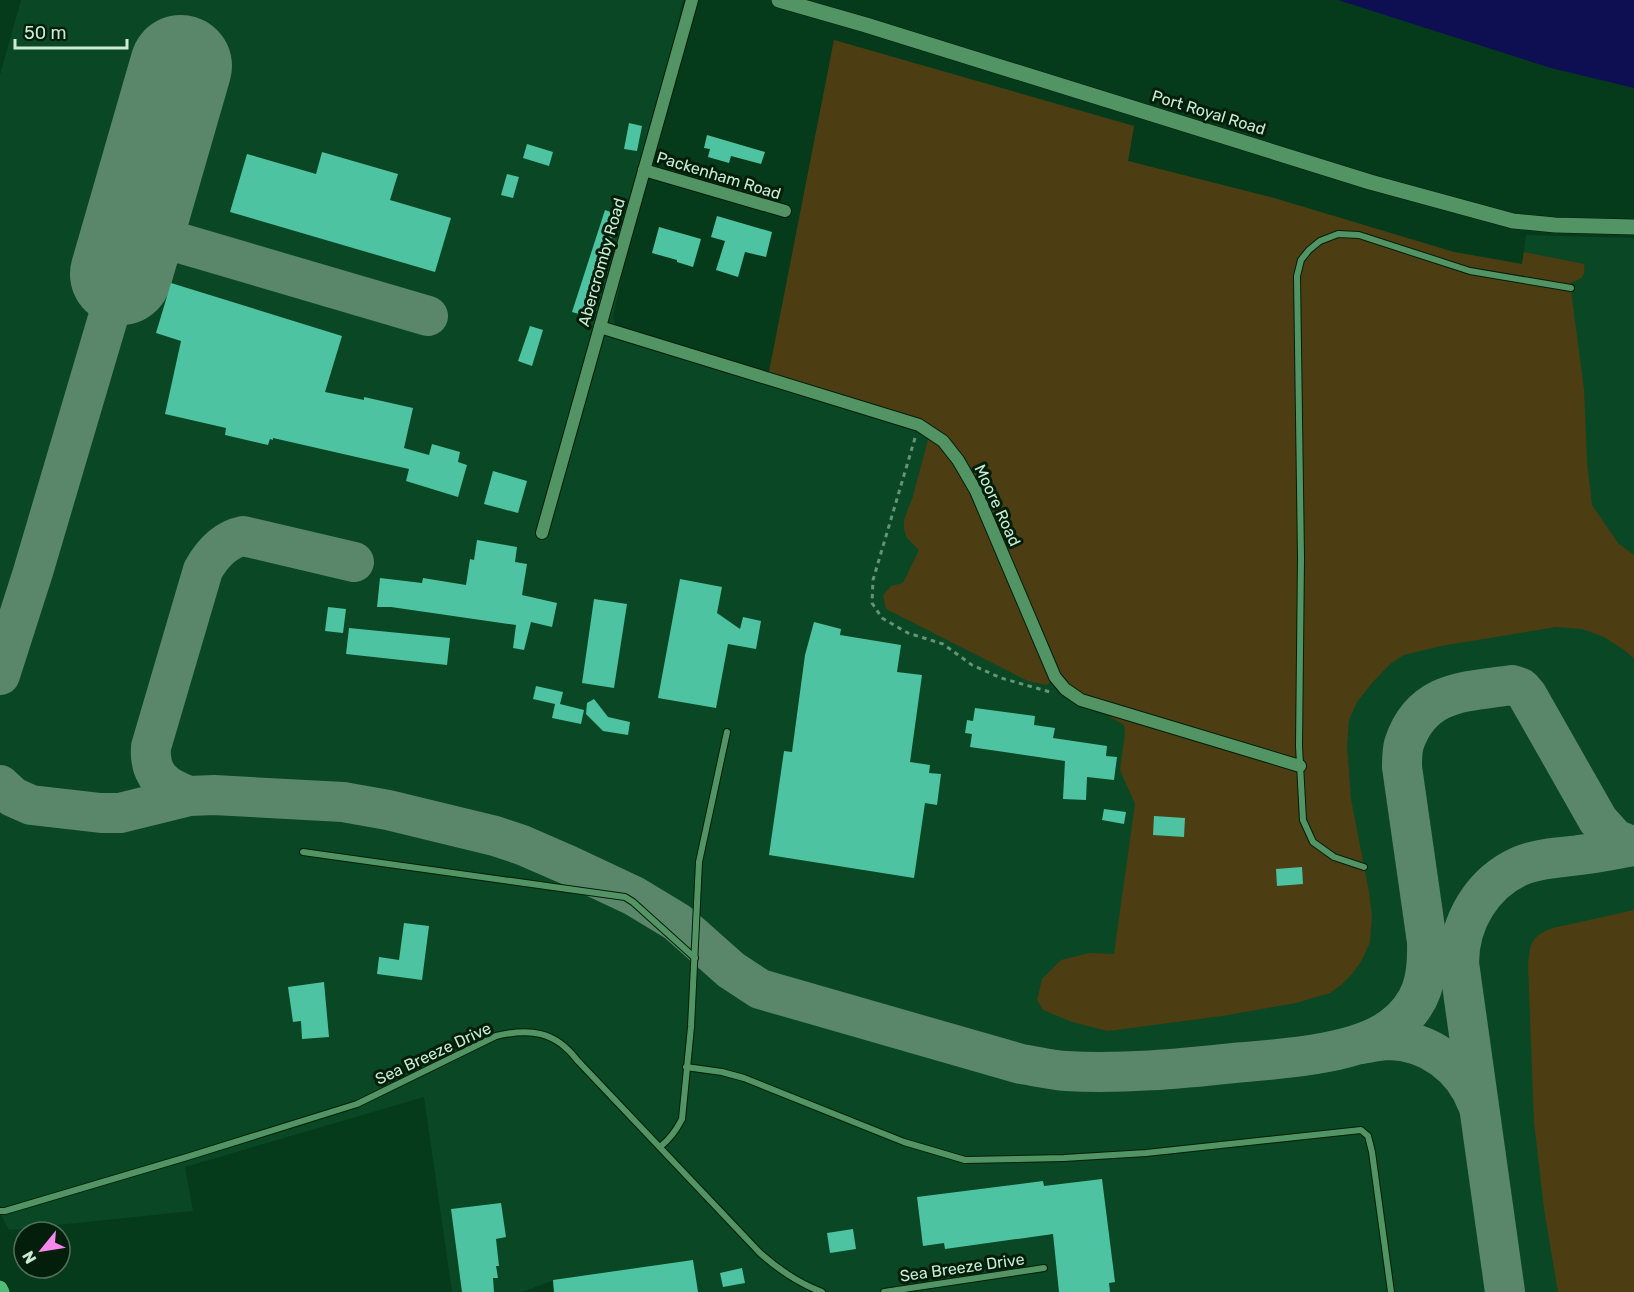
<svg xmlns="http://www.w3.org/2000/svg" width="1634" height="1292" font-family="Rubik,sans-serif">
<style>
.built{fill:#0a4724}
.green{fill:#4c3e12}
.water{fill:#0d0f52}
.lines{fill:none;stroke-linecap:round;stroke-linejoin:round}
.taxiway{stroke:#5a876a;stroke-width:40}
.runway{stroke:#5a876a;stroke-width:102}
.building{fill:#4ec3a2}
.lane-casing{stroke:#001f09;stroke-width:8}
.street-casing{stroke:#001f09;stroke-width:14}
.secondary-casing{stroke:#001f09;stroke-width:16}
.primary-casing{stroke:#001f09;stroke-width:16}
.path{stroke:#679275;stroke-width:3;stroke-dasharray:4.5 4.5;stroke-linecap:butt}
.lane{stroke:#539465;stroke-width:6}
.street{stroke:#539465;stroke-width:12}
.secondary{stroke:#539465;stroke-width:15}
.primary{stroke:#51bc74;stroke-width:15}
.labels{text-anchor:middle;stroke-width:6;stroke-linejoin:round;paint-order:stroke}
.street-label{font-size:16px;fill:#caebd1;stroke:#041e0c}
</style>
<rect width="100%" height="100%" fill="#053b1b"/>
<!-- built -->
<path class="built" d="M21,0H683L613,317L615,324L623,331L768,377L834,40L1134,126L1128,161L1274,198L1454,252L1522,264L1526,235L1634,238V1292H554L552,1281L522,1292H452L424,1097L185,1167L193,1211L9,1230L0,1213V75Z"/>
<!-- green -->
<g class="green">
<path d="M834,40L1134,126L1128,161L1274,198L1454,252L1522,264L1524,252L1584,264C1586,276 1582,279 1570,283L1584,389L1587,462L1592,505L1618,543L1634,555V659L1627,652L1604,637L1582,629L1556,627L1441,646L1404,655L1390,664L1372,683L1357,702L1349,720L1347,746L1351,799L1369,892L1372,916L1370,942L1362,960L1352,974L1341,985L1330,993L1296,1003L1222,1016L1108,1031L1072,1022L1043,1010L1037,1000L1042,979L1061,960L1089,953L1114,954L1135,804L1120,770L1125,733L1124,725L1081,700L1056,677L1047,685L1028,681L886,609L883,595L891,586L903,583L919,550L907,538L904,529V520L913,496L930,432L768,377Z"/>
<path d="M1634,910V1292H1558L1544,1209L1534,1122L1528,965C1530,943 1531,936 1553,928Z"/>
</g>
<!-- water -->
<path class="water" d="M1338,0H1634V88L1551,68Z"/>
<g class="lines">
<!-- taxiway -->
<g class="taxiway">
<path d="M0,675L33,572L121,274C136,249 155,240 183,244L428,316"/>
<path d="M0,785L13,797L31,805L101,813H120L189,796L214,795L343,802L388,810L495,836L522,845L568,865L634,896L677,922L731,970L760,989L1021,1064C1036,1066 1051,1070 1066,1071C1122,1074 1178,1069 1234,1063C1280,1059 1356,1055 1393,1027C1423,1004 1428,978 1427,942L1402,767C1402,760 1402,751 1404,744C1422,690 1465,692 1512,685L1521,688L1527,695L1598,820L1615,839L1632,846"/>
<path d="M189,796C164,787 149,776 151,747L203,570C212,554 224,540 243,536L354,562"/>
<path d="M1361,1044C1370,1043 1380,1040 1389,1040C1429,1041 1463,1066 1477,1103"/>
<path d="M1505,1292L1459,963C1459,922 1482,883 1520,866C1538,858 1559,858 1579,855C1597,853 1616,849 1634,846"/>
</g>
<!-- runway -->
<path class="runway" d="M121,274L181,66"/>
</g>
<!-- building -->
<g class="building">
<path d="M629,123L642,126L637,151L624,149Z"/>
<path d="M707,135L765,152L761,164L731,156L729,163L708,157L710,149L704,148Z"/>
<path d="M527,144L553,152L549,166L523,158Z"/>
<path d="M322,152L398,174L390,200L451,218L435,272L230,212L247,154L316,174Z"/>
<path d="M507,174L519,177L513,198L501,195Z"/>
<path d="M748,183L774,189L772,199L746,191Z"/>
<path d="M605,210L619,215L586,316L572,312Z"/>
<path d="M717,216L772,232L766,257L745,252L738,277L716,270L725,241L711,237Z"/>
<path d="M659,227L701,239L693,267L677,262V260L652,253Z"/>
<path d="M171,283L342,336L325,392L364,400V397L413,408L404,448L429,455L432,444L460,452L458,462L467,465L458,497L406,481L409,469L273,438V440L270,439L268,445L225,435L226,428L165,414L181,341L156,333Z"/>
<path d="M530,326L543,330L532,366L518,361Z"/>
<path d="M493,471L527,481L518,513L484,504Z"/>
<path d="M477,540L517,547L515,562L527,564L522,595L557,603L552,627L531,622L524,650L513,648L516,625L391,607H377L380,578L422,583L423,578L466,585L470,559L474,560Z"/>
<path d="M680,579L722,587L717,613L740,629L743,617L761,621L756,649L728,644L716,708L658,698Z"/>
<path d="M594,599L627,604L614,688L582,683Z"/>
<path d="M328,607L346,609L343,633L325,631Z"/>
<path d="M814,622L841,629L840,635L901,645L897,672L922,675L910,762L930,765L929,773L941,774L937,805L925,803L914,878L769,855L784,751L792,752L805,655Z"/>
<path d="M349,628L450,638L447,665L346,654Z"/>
<path d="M536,686L563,692L560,704L584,710L581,724L552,718L555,704L533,699Z"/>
<path d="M594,699L608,717L630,722L628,735L603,731L586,714L587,703Z"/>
<path d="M975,708L1035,716L1034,725L1055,728L1053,738L1107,746L1106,756L1117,757L1114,780L1087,777L1086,800L1063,799L1065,761L970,747L972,734L965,733L967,720L973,721Z"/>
<path d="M1104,809L1126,812L1124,824L1102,820Z"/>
<path d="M1154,816L1185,818L1184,837L1153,835Z"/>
<path d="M1302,867L1303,884L1277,886L1276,869Z"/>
<path d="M404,923L429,926L422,980L377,974L379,957L399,960Z"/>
<path d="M324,982L329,1037L302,1039L301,1021L293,1022L288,987Z"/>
<path d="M1102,1179L1115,1282L1109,1283L1110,1292H1059L1053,1234L945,1249L944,1243L923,1246L917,1197L1043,1181L1044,1186Z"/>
<path d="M501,1203L506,1237L496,1239L499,1266H496L498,1278H493L494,1292H462L451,1209Z"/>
<path d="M853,1229L856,1249L830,1253L827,1233Z"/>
<path d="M693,1260L698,1292H554L553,1280Z"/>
<path d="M742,1268L745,1283L723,1287L720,1273Z"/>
</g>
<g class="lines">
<defs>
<g id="lane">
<path d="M303,852L625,897L633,902L695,958"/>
<path d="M1364,867L1334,857L1313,842L1303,820L1299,746L1301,558L1297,276L1301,260L1309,250L1320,241L1338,234L1359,235L1470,271L1571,288"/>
<path d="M686,1067L722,1072L744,1078L904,1142L965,1160L1064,1158L1146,1153L1361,1130L1368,1136L1372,1152L1391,1292"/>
<path d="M660,1147C670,1139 676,1131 682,1119L691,1027L699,862L727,732"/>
<path d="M0,1211H5L187,1157L357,1104L496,1036C530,1028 555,1031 577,1060L760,1253C779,1270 798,1283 822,1292"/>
<path d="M884,1292L1044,1268"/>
</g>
<g id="street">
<path d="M644,170L785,211"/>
<path d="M600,327L919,425L943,441L958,460L976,491L1055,677L1065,689L1081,700L1300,766"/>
<path d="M542,533L692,0"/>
</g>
<path id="secondary" d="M779,0L866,25L1370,182L1513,221L1555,225L1634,227"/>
<path id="primary" d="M0,1288L2,1292"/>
</defs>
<!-- lane casing -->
<use href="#lane" class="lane-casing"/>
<!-- street casing -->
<use href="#street" class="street-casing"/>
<!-- secondary casing -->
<use href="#secondary" class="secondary-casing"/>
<!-- primary casing -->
<use href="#primary" class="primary-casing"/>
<!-- path -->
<path class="path" d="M915,438L873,580L872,603L882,618L908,633L943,644L972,665L1001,678L1050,692"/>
<!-- lane -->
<use href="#lane" class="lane"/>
<!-- street -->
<use href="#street" class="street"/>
<!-- secondary -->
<use href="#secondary" class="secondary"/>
<!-- primary -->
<use href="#primary" class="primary"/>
</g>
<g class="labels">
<!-- street labels -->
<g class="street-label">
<text transform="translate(1209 112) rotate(17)" y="6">Port Royal Road</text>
<text transform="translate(719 175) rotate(17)" y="6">Packenham Road</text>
<text transform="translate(601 262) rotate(-74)" y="6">Abercromby Road</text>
<text transform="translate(998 505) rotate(65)" y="6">Moore Road</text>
<text transform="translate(433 1053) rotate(-25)" y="6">Sea Breeze Drive</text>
<text transform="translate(962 1267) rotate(-8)" y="6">Sea Breeze Drive</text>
</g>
</g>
<!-- north arrow -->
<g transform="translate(42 1250) rotate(240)"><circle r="28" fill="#041e0c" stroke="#53705b" stroke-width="1.5"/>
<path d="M0-4.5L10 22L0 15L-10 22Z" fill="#f888eb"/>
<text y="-9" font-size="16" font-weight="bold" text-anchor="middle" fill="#caebd1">N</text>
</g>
<!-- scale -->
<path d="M15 39v9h112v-9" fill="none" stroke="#caebd1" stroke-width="3"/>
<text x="24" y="39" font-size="18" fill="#caebd1" stroke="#041e0c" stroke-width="4.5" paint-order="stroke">50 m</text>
</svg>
